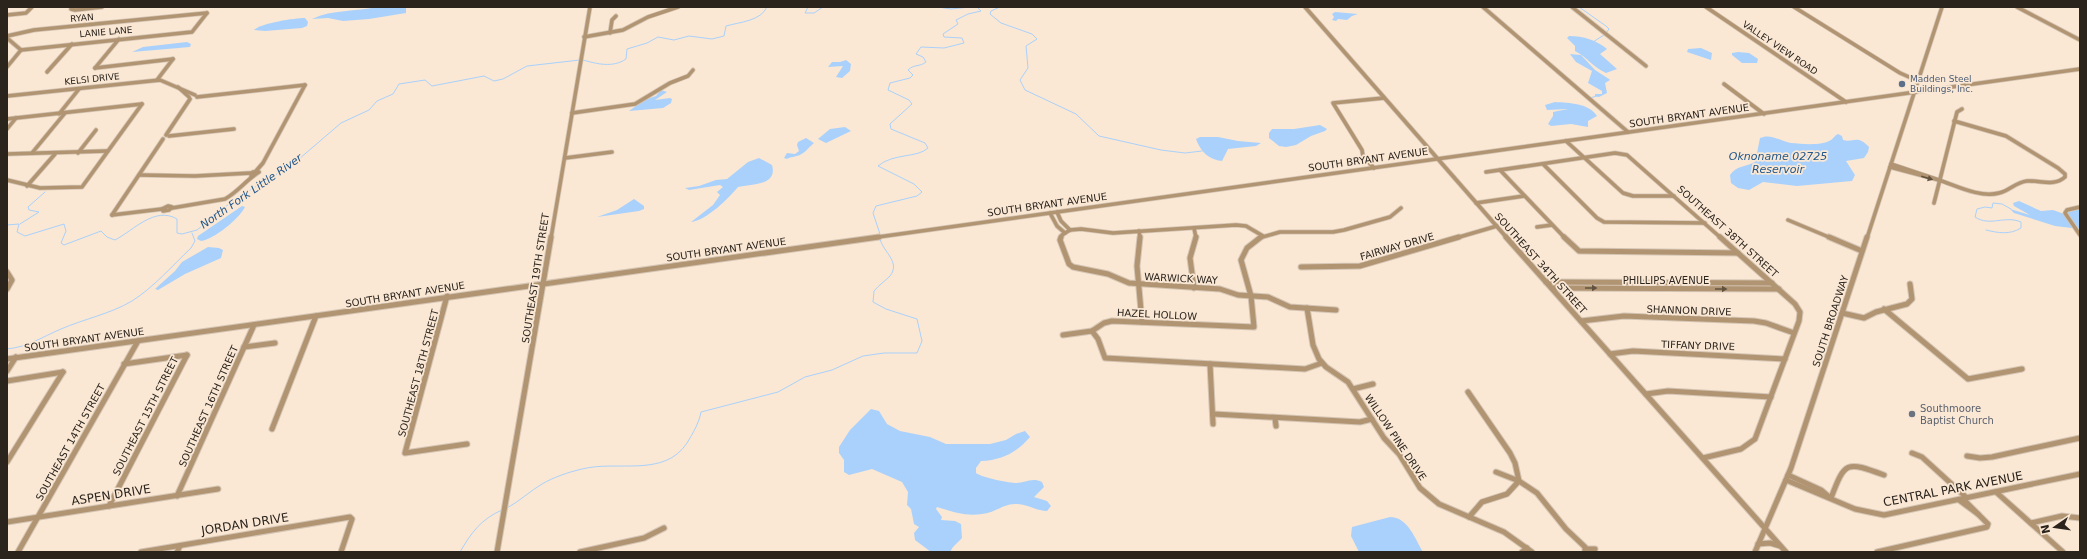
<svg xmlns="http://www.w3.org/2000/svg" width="2087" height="559" font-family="'DejaVu Sans',sans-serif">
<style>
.water{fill:#aad1fb}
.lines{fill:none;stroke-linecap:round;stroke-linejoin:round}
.stream{stroke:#aad1fb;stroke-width:1}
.minor-far1-casing{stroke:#d5c5b4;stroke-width:5}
.minor-casing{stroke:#d5c5b4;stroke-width:7}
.minor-far1{stroke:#b19472;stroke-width:3.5}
.minor{stroke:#b19472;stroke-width:5}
.oneway{fill:#61513f}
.service-dot{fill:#5c6f8a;stroke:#fae8d5;stroke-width:1.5}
.worship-dot{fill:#6b7280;stroke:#fae8d5;stroke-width:1.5}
.labels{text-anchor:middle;stroke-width:3.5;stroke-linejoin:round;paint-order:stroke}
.far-street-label{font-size:9px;fill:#2b241d;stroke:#fae8d5}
.far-service-label{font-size:9px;fill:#4e5e75;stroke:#fae8d5;text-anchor:start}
.street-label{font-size:10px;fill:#2b241d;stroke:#fae8d5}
.worship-label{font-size:10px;fill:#5b616d;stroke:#fae8d5;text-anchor:start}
.water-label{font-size:11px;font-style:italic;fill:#21578b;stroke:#fae8d5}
.near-street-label{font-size:12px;fill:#2b241d;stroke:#fae8d5}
</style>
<rect width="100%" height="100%" fill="#fae8d5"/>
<!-- water -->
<g class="water">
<path d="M377,7H406V13L369,19L343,21L328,18L312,19C333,9 355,12 377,7Z"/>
<path d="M1335,12L1358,14L1352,16L1347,20L1338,19L1336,21L1332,20L1334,17L1332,14Z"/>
<path d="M305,18L308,22L307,26L302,28L265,31L254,30C261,23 295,18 305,18Z"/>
<path d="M1569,36C1584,36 1596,40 1607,49L1600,54L1617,69L1606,73C1594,68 1587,57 1575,51V46L1567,38Z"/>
<path d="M187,42L191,44L190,47L132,52L143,47Z"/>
<path d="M1701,48L1712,53L1711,60L1687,52L1688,49Z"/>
<path d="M1738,52L1749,53L1758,59L1757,63H1742L1732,55V53Z"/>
<path d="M1570,54L1581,55L1595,70L1609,79L1610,80L1605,83L1607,93L1599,97L1595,96V94H1602V91L1588,83L1592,71L1576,62Z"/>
<path d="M846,60L851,64L850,71L842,78L836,77L843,66L828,67L832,62H840Z"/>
<path d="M661,90L667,92L655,100L670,98L672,99L671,103L663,108L629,111L644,100L656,96Z"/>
<path d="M1555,102C1569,103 1589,103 1597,116L1588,121V127L1571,124L1551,126L1548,124L1553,116V112L1568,109L1547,110L1545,105Z"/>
<path d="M1320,125L1327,129L1325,131L1311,136L1296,145L1286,147L1279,146L1269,138V133L1272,129H1294Z"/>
<path d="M845,127L851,131L826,143L818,139L830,129Z"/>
<path d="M1838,134L1842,136L1843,140C1854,143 1857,134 1869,147L1868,152L1864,158L1846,161L1855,175L1852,181L1797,186L1763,182L1749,190L1738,188L1731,183L1730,175C1737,165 1746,167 1755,162L1756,159L1744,156V153H1757L1760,138C1770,133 1781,141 1791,143C1802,144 1822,146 1831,140C1835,137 1834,136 1838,134Z"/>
<path d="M1200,137H1218L1238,141L1261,143L1256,146L1228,149L1222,161C1209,160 1200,151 1196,139Z"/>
<path d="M806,138L814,143C806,150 804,155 793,157C789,157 788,160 784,158L787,153L795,154L799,151L797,145L798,142Z"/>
<path d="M759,158L772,165C778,186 751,184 738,187C730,197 706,221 691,222L713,205L720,195L717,192L723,187L720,185L689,190L685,188L699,186L716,180L727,179L748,162Z"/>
<path d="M634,199L644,206V209L639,211L597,217L617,210Z"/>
<path d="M2019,201L2041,211L2053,210L2067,215L2069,210L2080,209V229L2055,226L2014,213L2010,209L2030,215L2014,206L2013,203Z"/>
<path d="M242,206L245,207C239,219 214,239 201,241L197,239L198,236Z"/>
<path d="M208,247L219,248L223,250L221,258L185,274L158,290L155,289L175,271L182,262Z"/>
<path d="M871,409L879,411L887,424L900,431L930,437L946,444H990L1006,440L1016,434L1025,431L1030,437C1016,453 1002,460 981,461L976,468V473C983,478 1006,482 1015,483C1025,483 1032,477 1042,482L1044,487L1034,497L1047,501L1051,506L1047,511C1036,511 1026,503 1015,504C1006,504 999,509 991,512C971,518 956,513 937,507L936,509L942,517L941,520L955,521L961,524L962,538L953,547L950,552H931L915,540L914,533L919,527L914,524L911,509L907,505L908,492L902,482L872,469L849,475L844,472V460L839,453V447L850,430Z"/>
<path d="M1390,517C1408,517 1415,539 1423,552H1359L1351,536L1352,527Z"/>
</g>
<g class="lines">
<!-- stream -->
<g class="stream">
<path d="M785,7H790"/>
<path d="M808,7L805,13H814L823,7"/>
<path d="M938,7L951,9L970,7"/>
<path d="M1000,7L991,11L990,14L1001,23L1032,34L1037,39L1026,46L1028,68L1020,80L1025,90L1076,114L1099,136L1161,150L1185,153L1202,151"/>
<path d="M1579,7L1606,26L1609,29L1606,33"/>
<path d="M1593,42L1604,35"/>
<path d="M583,60C597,64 613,68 626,59L627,49L647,43L658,37L674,40L689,36L712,39L724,36L726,26C740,22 761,21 767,7"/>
<path d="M1590,98L1597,96"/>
<path d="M20,224L39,212L29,210L28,207L45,192"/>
<path d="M7,225L19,224L17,232L25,236L64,224L66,231L61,243L64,245L101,231L107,237L115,240C134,230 155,206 177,219V233L182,234L197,230L235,199L292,165L341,123L369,110L377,101L393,94L399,84L425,80L432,86L484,76L494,81L503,79L527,66L580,60"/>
<path d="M1986,230C1998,233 2010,235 2021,228V222C2005,215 1990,227 1975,217L1977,209L1985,207L1992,208L1993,203L2002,204L2011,209"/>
<path d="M880,234L873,213L876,206L917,196L922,192L914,184L878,166C893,153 918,158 928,148L925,143L891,129L890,124L912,104L909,100L888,90L890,83L910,78L913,75L908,70C914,64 920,67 926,62L923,57L916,54L921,47L944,48L964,43L962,38L944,37L943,34L958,24L956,20L968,14L981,11L977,7"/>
<path d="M7,349C28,347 42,337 61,329C84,319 110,314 132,301C154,287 172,266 191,248L195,241L192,233"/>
<path d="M507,508C520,501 530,491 542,484C554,477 569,472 582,469C617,460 664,478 687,443C693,433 699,423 701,412L778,392L805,377L832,370L863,356L884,353H917L922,341L917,319L886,309L873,302L874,291C879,285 885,281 890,276C901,262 883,252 880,239"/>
<path d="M460,552C471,533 481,519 502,510"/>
</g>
<defs>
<g id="minor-far1">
<path d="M72,7L71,9L75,10L102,7"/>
<path d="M1305,7L1507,238"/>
<path d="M1483,7L1628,132"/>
<path d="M1572,7L1646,66"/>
<path d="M1706,7L1846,102"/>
<path d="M1794,7L1900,73L1918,81"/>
<path d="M2017,7L2080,40"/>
<path d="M7,15L26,13L32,7"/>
<path d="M610,33L612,20L616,16"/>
<path d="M7,36L34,30L207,13"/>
<path d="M584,37L623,30L648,17L678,7"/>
<path d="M7,38L21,50L7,67"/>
<path d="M21,50L192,32L207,13"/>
<path d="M95,68L173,59"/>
<path d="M95,68L119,39"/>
<path d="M47,72L72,44"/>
<path d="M157,80L173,59"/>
<path d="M1724,84L1764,114"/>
<path d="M178,87L189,97"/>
<path d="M7,96L160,80L195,95"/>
<path d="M197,97L305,85"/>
<path d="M572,113L635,104L670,83L688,76L693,70"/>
<path d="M59,114L79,89"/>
<path d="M7,119L142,104"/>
<path d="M7,129L16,118"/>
<path d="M166,135L190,99"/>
<path d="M169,136L234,129"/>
<path d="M1566,141L1623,193L1633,196H1674"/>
<path d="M32,153L65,113"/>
<path d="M78,153L96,130"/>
<path d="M7,154L107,151"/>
<path d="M565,158L612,152"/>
<path d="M1543,164L1597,218L1604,222L1705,223"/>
<path d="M1890,167L1939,180L1891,164"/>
<path d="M1374,168L1363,156L1362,150L1333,103L1384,98"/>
<path d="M1500,170L1565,238"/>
<path d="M256,171L263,163L305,85"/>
<path d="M1486,172L1615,153L1627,155L1721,238"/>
<path d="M139,175L195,176L251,173"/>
<path d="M7,180L40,188L82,187L142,104"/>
<path d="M1939,180C1957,186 1980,198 1999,193C2009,191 2016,182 2027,181C2040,180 2054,187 2065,177V174L2058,168L2006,136L1954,121"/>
<path d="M27,186L55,154"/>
<path d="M1476,203L1524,196"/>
<path d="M1934,203L1957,112L1962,109"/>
<path d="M168,206L172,207L169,210L163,211L162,209Z"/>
<path d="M2080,207L2067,210L2065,213L2080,235"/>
<path d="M172,208L225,199C238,192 246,180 259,172H253L251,176"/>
<path d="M1057,212L1061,221L1070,230"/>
<path d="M1050,213L1057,226L1065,233"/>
<path d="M112,215L163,139"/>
<path d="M112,215L162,209"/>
<path d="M1788,220L1831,238"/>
<path d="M1537,227L1552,225"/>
<path d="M1194,228L1196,238"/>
<path d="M1139,231L1140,238"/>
<path d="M551,238L590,7"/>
<path d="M871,238L2080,69"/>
<path d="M1061,238L1062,235L1070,230L1081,229L1113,233L1236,225L1246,226L1263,236"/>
<path d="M1259,238L1280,232H1333L1344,230L1390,217L1401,208"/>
<path d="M1456,238L1497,226"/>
<path d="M1867,238L1942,7"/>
</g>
<g id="minor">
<path d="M1061,237L1060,240L1069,264L1073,267L1108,274L1129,283L1220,289L1238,295L1268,297L1290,307L1336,310"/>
<path d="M1140,237L1137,266L1142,322"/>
<path d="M1506,237L1786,552"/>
<path d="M1564,237L1579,251L1738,253"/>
<path d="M1829,237L1862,251"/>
<path d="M1301,267L1360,266L1459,237"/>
<path d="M7,272L12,280L7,289"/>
<path d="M1546,282L1772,283"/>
<path d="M1194,288L1190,258L1196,237"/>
<path d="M1552,288L1779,289"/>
<path d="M447,296L405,453L467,444"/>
<path d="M1307,308L1313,345L1319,359L1326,367L1348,382L1384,438L1399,454L1420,488L1439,504L1504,532L1532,552"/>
<path d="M1884,309L1968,379L2022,369"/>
<path d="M1842,313L1864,318L1876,312L1907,304L1912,299L1910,284"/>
<path d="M1581,321L1624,316L1754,321L1766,323L1794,333"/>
<path d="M1092,331L1098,339L1105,358L1305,369L1322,363"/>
<path d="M1063,335L1092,331L1104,323L1112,321L1254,327L1251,296L1241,260L1247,248L1261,237"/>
<path d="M244,347L275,343"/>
<path d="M1610,354L1633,351L1785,359"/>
<path d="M7,359L879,237"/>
<path d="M124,364L187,355"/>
<path d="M1210,364L1213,424"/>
<path d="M7,371L16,357"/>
<path d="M7,381L63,372"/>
<path d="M1353,389L1373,384"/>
<path d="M1468,392L1510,453L1515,463L1519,481L1537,493L1566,529L1585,547V552"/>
<path d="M1646,394L1668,391L1771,397"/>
<path d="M1213,414L1360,422L1372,419"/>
<path d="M1275,418L1276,426"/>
<path d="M272,429L316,316"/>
<path d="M1912,453L1922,457L1967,498"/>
<path d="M1967,456L1980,458L1992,457L2080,438"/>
<path d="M1703,458L1741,449L1755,439L1799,321L1800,312L1795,304L1720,237"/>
<path d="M7,462L63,372"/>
<path d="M1788,475L1821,490L1828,496"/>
<path d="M1786,480L1855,509L1884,515L2080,474"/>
<path d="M1996,492L2063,552"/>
<path d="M177,496L254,325"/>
<path d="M1831,498C1845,461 1846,461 1884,475"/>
<path d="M1959,500L1978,514"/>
<path d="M109,506L187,355"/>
<path d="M1469,517L1482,502L1507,494L1519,481L1496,472"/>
<path d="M7,522L218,489"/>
<path d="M2031,523L2062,516L2080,518"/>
<path d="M1758,544L1770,543L1780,546"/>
<path d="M1586,549H1595"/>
<path d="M18,552L138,341"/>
<path d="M141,552L350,517L352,519L341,552"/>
<path d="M177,552L180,546"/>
<path d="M497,552L551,237"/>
<path d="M580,552L644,538L664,528"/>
<path d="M1522,552L1527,548"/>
<path d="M1755,552L1791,468L1867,237"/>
<path d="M1877,552L1987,527L1988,524L1963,499"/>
</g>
</defs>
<!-- minor-far1 casing -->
<use href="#minor-far1" class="minor-far1-casing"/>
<!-- minor casing -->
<use href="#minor" class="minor-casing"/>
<!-- minor-far1 -->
<use href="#minor-far1" class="minor-far1"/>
<!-- minor -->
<use href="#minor" class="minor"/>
</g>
<!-- one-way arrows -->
<defs><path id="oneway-solid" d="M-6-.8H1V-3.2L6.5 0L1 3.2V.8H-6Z"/></defs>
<g class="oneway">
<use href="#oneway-solid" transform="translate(1927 178) rotate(16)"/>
<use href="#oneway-solid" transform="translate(1591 288)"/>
<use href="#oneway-solid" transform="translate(1721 289)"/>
</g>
<!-- markers -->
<circle class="service-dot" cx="1902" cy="84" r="4"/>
<circle class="worship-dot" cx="1912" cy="414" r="4"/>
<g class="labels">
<!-- far-street labels -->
<g class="far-street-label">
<text transform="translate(82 18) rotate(-5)" y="3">RYAN</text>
<text transform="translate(106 32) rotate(-5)" y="3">LANIE LANE</text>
<text transform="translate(1780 48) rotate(34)" y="3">VALLEY VIEW ROAD</text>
<text transform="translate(92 79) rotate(-6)" y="3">KELSI DRIVE</text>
</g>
<!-- far-service labels -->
<g class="far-service-label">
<text x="1910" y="82">Madden Steel<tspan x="1910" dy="10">Buildings, Inc.</tspan></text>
</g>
<!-- street labels -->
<g class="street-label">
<text transform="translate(1689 115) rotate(-8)" y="4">SOUTH BRYANT AVENUE</text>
<text transform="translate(1368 159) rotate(-8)" y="4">SOUTH BRYANT AVENUE</text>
<text transform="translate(1047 204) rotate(-8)" y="4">SOUTH BRYANT AVENUE</text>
<text transform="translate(1728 231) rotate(42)" y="4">SOUTHEAST 38TH STREET</text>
<text transform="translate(1397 246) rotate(-16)" y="4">FAIRWAY DRIVE</text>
<text transform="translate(726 249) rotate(-8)" y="4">SOUTH BRYANT AVENUE</text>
<text transform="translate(1541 263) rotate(48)" y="4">SOUTHEAST 34TH STREET</text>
<text transform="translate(535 278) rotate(-81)" y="4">SOUTHEAST 19TH STREET</text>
<text transform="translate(1181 278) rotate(3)" y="4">WARWICK WAY</text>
<text x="1666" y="284">PHILLIPS AVENUE</text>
<text transform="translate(405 294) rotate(-9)" y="4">SOUTH BRYANT AVENUE</text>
<text transform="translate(1689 310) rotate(2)" y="4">SHANNON DRIVE</text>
<text transform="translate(1157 314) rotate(3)" y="4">HAZEL HOLLOW</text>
<text transform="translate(1830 321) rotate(-72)" y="4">SOUTH BROADWAY</text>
<text transform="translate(84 339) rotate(-8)" y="4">SOUTH BRYANT AVENUE</text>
<text transform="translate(1698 345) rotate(2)" y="4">TIFFANY DRIVE</text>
<text transform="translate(418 373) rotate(-75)" y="4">SOUTHEAST 18TH STREET</text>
<text transform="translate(208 406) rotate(-66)" y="4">SOUTHEAST 16TH STREET</text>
<text transform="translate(145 416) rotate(-63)" y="4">SOUTHEAST 15TH STREET</text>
<text transform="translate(1396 437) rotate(56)" y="4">WILLOW PINE DRIVE</text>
<text transform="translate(70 442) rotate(-61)" y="4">SOUTHEAST 14TH STREET</text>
</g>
<!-- worship labels -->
<g class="worship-label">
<text x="1920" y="412">Southmoore<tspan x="1920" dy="12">Baptist Church</tspan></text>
</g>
<!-- water labels -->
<g class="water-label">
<text x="1778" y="160">Oknoname 02725<tspan x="1778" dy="13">Reservoir</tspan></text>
<text transform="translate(251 191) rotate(-35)" y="4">North Fork Little River</text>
</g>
<!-- near-street labels -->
<g class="near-street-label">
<text transform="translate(1953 489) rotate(-11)" y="4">CENTRAL PARK AVENUE</text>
<text transform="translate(111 495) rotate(-9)" y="4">ASPEN DRIVE</text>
<text transform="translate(245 524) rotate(-9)" y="4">JORDAN DRIVE</text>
</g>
</g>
<!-- border -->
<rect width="2087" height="559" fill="none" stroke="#2b241d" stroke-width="16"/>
<!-- north arrow -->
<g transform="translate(2055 527) rotate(257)" stroke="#fae8d5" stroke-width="3" paint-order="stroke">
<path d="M0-3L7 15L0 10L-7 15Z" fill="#2b241d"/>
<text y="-6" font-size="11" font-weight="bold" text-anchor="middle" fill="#2b241d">N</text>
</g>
</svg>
